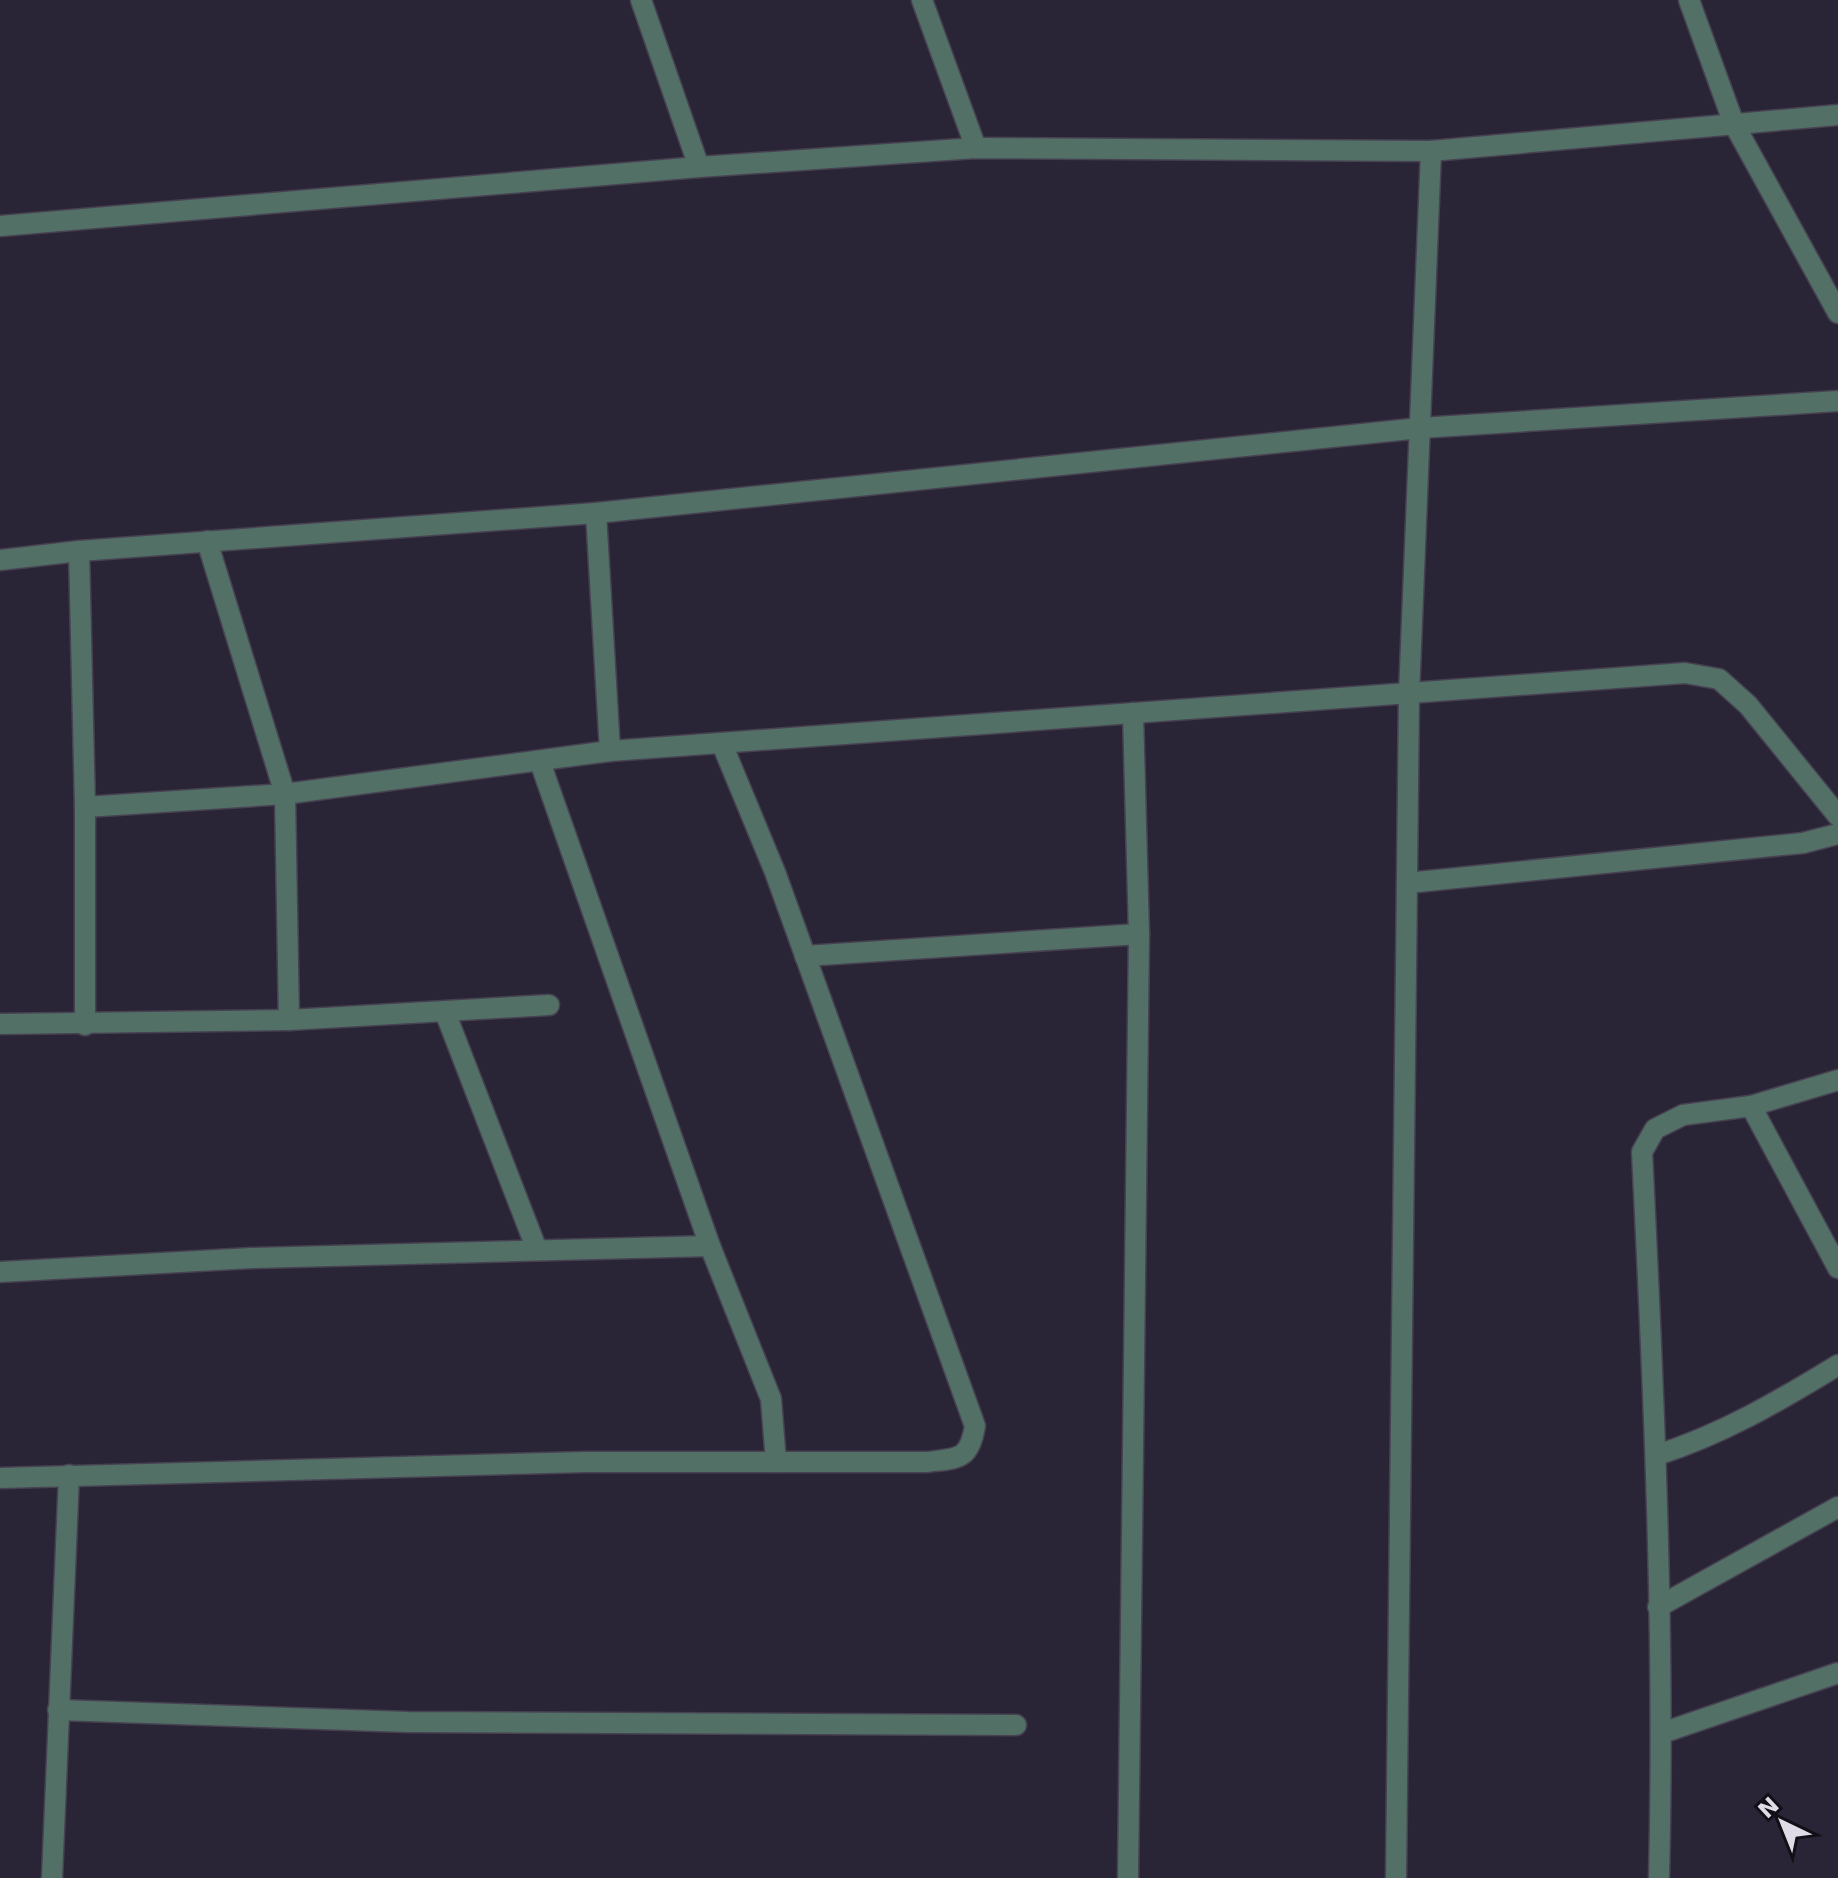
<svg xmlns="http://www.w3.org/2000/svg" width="1838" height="1878" font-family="'DejaVu Sans',sans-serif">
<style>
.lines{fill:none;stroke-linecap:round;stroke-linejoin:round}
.minor-casing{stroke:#474252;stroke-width:23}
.minor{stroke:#527066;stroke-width:20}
</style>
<rect width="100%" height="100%" fill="#2a2536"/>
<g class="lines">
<defs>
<g id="minor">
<path d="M641,0L699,167"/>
<path d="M922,0L976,148"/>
<path d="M1689,0L1734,124L1838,313"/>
<path d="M0,226L699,167L976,148L1431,151L1838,115"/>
<path d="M596,513L610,751"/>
<path d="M207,541L285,794L289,1020"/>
<path d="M79,551L85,807V1025"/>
<path d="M0,560L79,551L596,513L1420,428L1838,401"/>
<path d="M540,762L710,1246L771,1399L776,1462"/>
<path d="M85,807L285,794L610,751L1685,673L1719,679L1748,705L1838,816"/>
<path d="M1407,883L1803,843L1838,834"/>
<path d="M805,956L1139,934"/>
<path d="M445,1012L537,1250"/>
<path d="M0,1024L289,1020L549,1005"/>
<path d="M1751,1106L1838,1268"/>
<path d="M0,1272L252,1258L710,1246"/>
<path d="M1657,1455C1723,1434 1779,1401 1838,1365"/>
<path d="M0,1478L585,1462H927C958,1458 969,1461 975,1426L775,872L722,744"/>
<path d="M1658,1607L1838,1507"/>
<path d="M58,1710L408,1722L1016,1725"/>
<path d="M1662,1733L1838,1673"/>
<path d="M52,1878L69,1475"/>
<path d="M1128,1878L1139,934L1133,713"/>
<path d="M1396,1878L1409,695L1431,151"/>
<path d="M1659,1878C1665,1636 1654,1394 1642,1152L1655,1129L1683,1115L1751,1106L1838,1080"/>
</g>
</defs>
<!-- minor casing -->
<use href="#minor" class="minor-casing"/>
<!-- minor -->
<use href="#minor" class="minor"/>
</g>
<!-- north arrow -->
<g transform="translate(1782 1822) rotate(317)" stroke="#120f17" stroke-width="6" paint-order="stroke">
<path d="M0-6L14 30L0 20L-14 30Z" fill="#dfdce8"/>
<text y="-12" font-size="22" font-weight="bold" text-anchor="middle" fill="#dfdce8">N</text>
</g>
</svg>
